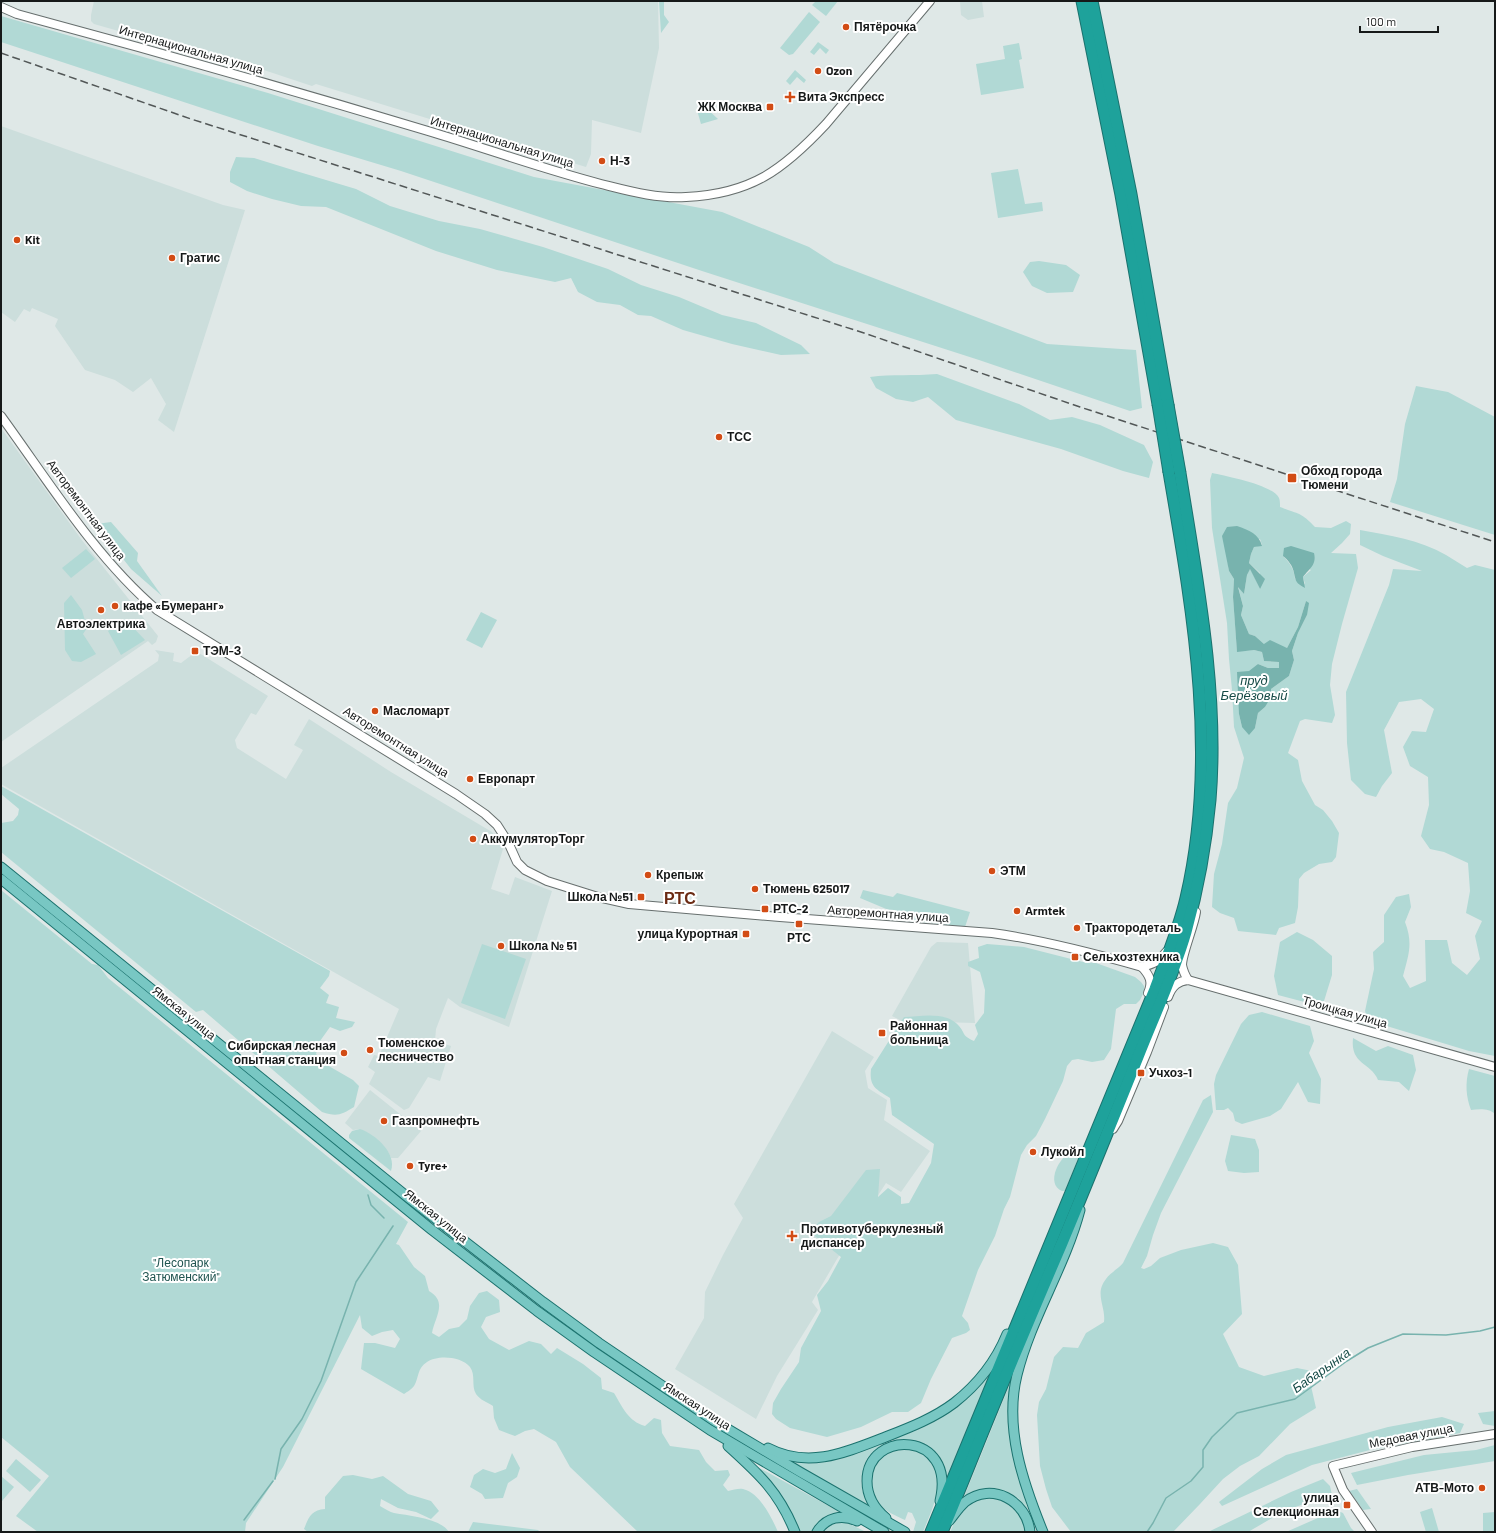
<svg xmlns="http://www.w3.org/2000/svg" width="1496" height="1533" font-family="Barlow,sans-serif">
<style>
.built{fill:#ccdedc}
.green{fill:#b1d9d5;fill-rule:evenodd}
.water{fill:#78b3ae}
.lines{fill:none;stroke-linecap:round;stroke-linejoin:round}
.stream{stroke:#78b3ae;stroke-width:1.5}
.secondary-casing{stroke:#676f6e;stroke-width:10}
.primary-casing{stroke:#1b726e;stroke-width:11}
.highway-casing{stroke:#1b726e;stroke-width:13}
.secondary{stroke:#fff;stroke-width:8}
.primary{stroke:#78c7c3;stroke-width:9}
.highway{stroke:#1ea29b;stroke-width:11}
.rail{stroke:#525757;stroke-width:1.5;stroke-dasharray:8 4;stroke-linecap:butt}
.highway-bridge-casing{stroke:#1b726e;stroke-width:13;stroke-linecap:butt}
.highway-bridge{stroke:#1ea29b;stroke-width:11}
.poi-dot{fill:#d24c15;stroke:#fff;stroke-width:1.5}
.labels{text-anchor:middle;stroke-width:4;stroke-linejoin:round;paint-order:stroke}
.poi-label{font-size:12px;font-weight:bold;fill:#161919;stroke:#fff;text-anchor:start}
.street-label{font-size:12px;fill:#161919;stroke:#fff}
.park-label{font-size:12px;fill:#205450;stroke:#fff}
.water-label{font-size:13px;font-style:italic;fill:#164b47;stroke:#fff}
.district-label{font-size:16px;font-weight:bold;fill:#6b2a13;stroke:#fff}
</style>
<rect width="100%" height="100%" fill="#dfe8e7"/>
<!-- built -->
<g class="built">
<path d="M94,1H658L659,48L641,133L592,120L591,154L586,167L316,84L312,86L195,47H184L149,38H143L94,24L91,21V15Z"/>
<path d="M960,1H982L984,17L968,20L961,15Z"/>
<path d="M1,126L223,205L245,210L174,432L158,420L166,404L151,378L133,392L115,380L85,370L55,326L58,319L32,308L30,312L24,309L15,322L1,312Z"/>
<path d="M1,428L81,539L158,636L156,642L152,645L148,641L1,742Z"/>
<path d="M155,650L174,653L173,661L181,663L193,654L199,653L268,696L256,715L251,713L235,740L237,748L286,779L303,750L294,745L309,719L391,772L492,832L503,849L491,889L509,895L515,877L552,891L509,1027L460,1007L448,998L436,1029L435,1041L451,1046L440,1081L428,1077L409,1108L404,1110L369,1084L375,1072L368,1067L374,1055L379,1056L399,1009L1,784V768L158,661L159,655Z"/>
<path d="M937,942L968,943L975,1023L902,1021L892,1016L931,947Z"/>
<path d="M832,1031L874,1057L865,1071L868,1088L887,1100L884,1120L930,1151L901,1192L886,1183L837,1259L812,1302L818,1310L777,1376L756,1419L675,1369L704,1318L705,1292L723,1255L743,1218L734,1204Z"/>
<path d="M370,1090L421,1131L398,1158H391L388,1152L360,1129L353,1130L345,1123Z"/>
</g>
<!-- green -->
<g class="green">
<path d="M659,1H664V15L669,22L661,33Z"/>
<path d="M816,1H838L826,16L812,5Z"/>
<path d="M809,12L820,22L793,54L789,55L780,48Z"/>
<path d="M1,16L268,93L534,177L722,212L809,247L834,263L1047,344L1136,350L1142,408L1130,411L979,360L702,271L401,171L318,146L1,42Z"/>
<path d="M818,42L829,50L826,54L820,48L814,55L810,52Z"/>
<path d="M1019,43L1022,59L1019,60L1024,88L981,95L976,64L1005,59L1003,46Z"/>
<path d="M795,70L806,80L804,83L797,77L790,85L786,81Z"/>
<path d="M705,107L718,119L701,124L697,110Z"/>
<path d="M236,157L254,158L296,171L356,189L390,206L439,221L480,229L543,247L608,269L641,285L679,297L722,315L756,323L801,345L810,354L781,355L732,344L683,330L651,316L638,315L620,305L597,302L578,292L571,278L555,282L497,270L436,251L326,207L301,206L272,199L247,191L230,182V172Z"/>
<path d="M1018,169L1025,204L1042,202L1043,211L998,218L991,173Z"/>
<path d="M1039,261L1066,265L1080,275L1073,292L1047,293L1032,286L1023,272L1030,262Z"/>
<path d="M937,374L1019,404L1050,420L1072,417L1100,425L1144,445L1153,462L1149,478L1123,471L1061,449L956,420L928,397L913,402L896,399L876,388L870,377C892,374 914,376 937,374Z"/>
<path d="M1416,386L1448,392L1495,417V535L1390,502L1397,479L1405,424Z"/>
<path d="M1212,473C1226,476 1273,485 1279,498C1280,500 1280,504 1280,507C1298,514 1301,512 1315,527L1331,528L1346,521L1351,524L1350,534L1342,543L1331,553L1356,554L1358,568L1342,624L1332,664L1330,685L1335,715L1332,723L1305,719L1300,721L1288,753L1298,760L1302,781L1315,805L1323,810L1332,821L1339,833L1336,857L1332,862L1319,864L1304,873L1299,879L1298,907L1295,923L1279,928L1276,935L1238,931L1234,918L1220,913L1212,907L1214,874L1222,844L1228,803L1237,788L1244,758L1234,727L1232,690L1229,659L1227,623L1212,528L1210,480ZM1260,539L1262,545L1254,547L1251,554L1249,563L1260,573V589L1250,568L1247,575L1244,594L1238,586L1243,606L1241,615L1249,634L1255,636L1264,644L1287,648L1298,627L1306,601L1307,615L1298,633L1292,651L1294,660L1289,676L1271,689L1265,707L1258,713L1255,728L1242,727L1239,714V697L1258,664L1268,668L1279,669V662L1264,661L1262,652L1254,650L1237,651L1233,597L1234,579L1229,571L1227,557ZM1283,556L1311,570L1303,577L1305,584L1295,579C1294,569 1290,563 1283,556Z"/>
<path d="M111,522L138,553L137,561L162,596L131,569L96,524Z"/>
<path d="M1360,530C1389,535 1420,540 1446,555C1453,559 1460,564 1467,568L1475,565L1495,570V1056L1469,1051L1380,1024L1367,1018L1365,1011L1374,969L1373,952L1384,942V915L1396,897L1409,894L1411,907L1405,922C1413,943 1409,954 1403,976L1410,988L1426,981L1425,940H1447L1452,963L1467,975L1480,959L1475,936L1482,921L1466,913L1470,891L1468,863L1444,852L1430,849L1421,836L1429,805L1428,777L1410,766L1403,747L1412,731L1426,732L1434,709L1421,699L1399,702L1384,730L1392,773L1382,786L1376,797L1365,794L1351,780L1347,743L1346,692L1389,585L1393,569L1422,571L1383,556L1360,545Z"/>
<path d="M86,549L95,559L71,578L62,568Z"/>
<path d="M71,595L82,610L87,628L83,634L96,654L81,662L72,661L65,650L64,603Z"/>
<path d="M481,612L497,620L482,648L466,640Z"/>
<path d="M125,619L145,640L121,655L108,631Z"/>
<path d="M1,786L330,971L329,976L320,988L329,995L326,1003L339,1007L336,1018L355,1022L352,1027L340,1031L330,1027L320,1041L316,1054L327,1065L353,1080L359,1086L354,1107C341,1115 337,1117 322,1112L203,1010L196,1012L1,852V823L13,821L18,815L19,809L1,794Z"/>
<path d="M1,890L92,964L98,965L108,978L408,1222L396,1244L399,1245L414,1267L425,1276L429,1291C448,1302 435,1317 432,1333L439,1337L449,1329L459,1327L467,1319L470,1306L479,1293L487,1291L499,1300L500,1312L486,1317L481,1327L489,1339L509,1350L529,1341L541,1344L551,1354L557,1348L583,1364L601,1378L602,1389L614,1393C623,1408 628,1421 645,1426L654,1418L661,1420L662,1433L670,1446L699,1450L706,1462L715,1471L728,1470L730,1475L723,1485L728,1491C733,1490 739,1488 743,1489C760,1493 772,1518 778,1532H638L570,1467L556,1442L534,1429L525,1431L515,1436L499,1430L494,1418L493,1406C487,1402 480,1400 476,1394C471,1386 476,1375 470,1367C461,1356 437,1355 427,1362C417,1368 419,1378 414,1386C412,1389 407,1392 404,1394L361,1369L364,1343H375L395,1348L400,1339L393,1330L382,1332L372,1336L362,1328L360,1315L283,1467L246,1523L245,1532H38L16,1516L49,1476L1,1437Z"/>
<path d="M863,890L893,897L897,893L970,912L965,927L915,921L860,898Z"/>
<path d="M1297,932L1313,940L1332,956V975L1324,1001L1312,1004L1278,995L1274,976L1280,942Z"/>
<path d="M482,944L526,959L505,1019L461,1003Z"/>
<path d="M987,944L1024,947L1083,962L1096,963L1135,977L1141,982L1144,986V992L1140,1000L1136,1004H1124L1116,1009L1111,1049L1104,1060L1092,1062L1078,1059L1072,1060L1067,1066L1063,1081L1045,1119L1036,1136L1027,1145L1021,1155L1010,1197L1004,1209L995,1236L978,1270L962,1316L968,1323L970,1330L966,1333L952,1338L931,1379L921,1403L908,1412H892L861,1427L827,1437L790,1428L776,1419L772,1414L773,1403L781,1389L799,1362L801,1348L821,1311L817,1295L828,1281L841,1257L810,1232L819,1222L831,1216L866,1170L880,1169L878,1197L888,1188L901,1197V1204L909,1203L931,1163L934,1144L892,1115L890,1098C876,1089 869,1087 871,1069L904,1017C922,1016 946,1011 959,1026C966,1034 961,1035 974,1041L978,1034L975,1025L984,1013L985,990L980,972L968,966V962L979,958L978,947Z"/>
<path d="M1262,1012L1310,1026L1314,1041L1309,1053L1321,1079L1320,1104L1308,1102L1298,1082L1281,1109L1270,1116L1242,1124L1235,1121L1233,1113L1228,1108L1224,1110H1216L1214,1084L1216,1075L1241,1024L1249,1015Z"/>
<path d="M1353,1038L1376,1051L1388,1046L1413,1055L1416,1070L1409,1091L1399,1082L1378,1080C1371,1062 1350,1065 1353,1038Z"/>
<path d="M1469,1069L1495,1076V1114C1489,1108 1479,1109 1471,1110C1466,1097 1465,1083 1469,1069Z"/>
<path d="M1211,1095L1213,1112L1161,1213L1153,1235L1147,1256L1141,1268L1144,1269L1151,1266L1160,1258L1181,1250L1213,1243L1228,1247L1238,1265L1242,1314L1223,1334L1239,1367L1264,1376L1297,1368L1312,1371L1311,1386L1316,1408L1290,1424L1259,1456L1240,1466L1223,1479L1200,1504L1173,1532H1071L1052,1507L1046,1489L1040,1466L1037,1415L1039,1402L1046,1389L1054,1357L1063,1347L1078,1348L1086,1333L1104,1322C1106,1306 1094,1294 1106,1279C1110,1273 1118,1269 1123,1263L1203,1100Z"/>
<path d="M360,1129C375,1134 397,1153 391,1171L349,1138V1135L352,1131Z"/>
<path d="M1231,1135L1255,1139L1259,1150V1172L1244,1173L1228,1171L1225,1161Z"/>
<path d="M1072,1152H1078L1080,1154L1065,1191H1062C1045,1184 1059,1156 1072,1152Z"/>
<path d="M988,1377L989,1378L948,1478C946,1474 945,1468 942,1463C932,1445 913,1438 893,1441V1439L900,1436L901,1434L976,1389Z"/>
<path d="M1011,1381L1026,1503L1028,1510L1018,1498L999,1489L991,1488L978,1490L964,1497Z"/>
<path d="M1495,1411V1426L1483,1424L1478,1413Z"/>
<path d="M1442,1417L1464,1424L1460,1433L1370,1450L1312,1465L1222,1506L1219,1502L1262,1469L1286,1455L1388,1427Z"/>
<path d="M884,1443L885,1444C868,1454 858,1473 863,1492C865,1497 868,1502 869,1507L782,1457L827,1461L848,1455L876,1444L878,1445Z"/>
<path d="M1495,1445V1461L1408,1475L1357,1485L1351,1473L1424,1455L1476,1450Z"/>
<path d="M909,1448C913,1450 919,1452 923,1454C952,1472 932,1509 923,1532H913L916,1522L912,1513L908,1512L905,1520C896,1516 885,1511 879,1504C865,1487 871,1456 893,1450C898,1448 904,1449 909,1448Z"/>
<path d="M512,1453L520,1468L517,1477L508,1483L503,1498L485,1499L482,1494L470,1487L474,1475L483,1469L495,1473L506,1469Z"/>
<path d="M16,1459L41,1480L30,1492L6,1471Z"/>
<path d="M756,1466L838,1511V1512C828,1517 818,1522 812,1532H798Z"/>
<path d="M353,1475L372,1479L383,1476L408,1494L431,1501L439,1511L431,1519L416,1512L398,1508L381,1499L380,1506C385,1509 390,1512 394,1513C410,1516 440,1518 449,1532H308L304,1529C309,1516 312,1510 325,1509V1497L343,1476Z"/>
<path d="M1,1476L14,1487L2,1501L1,1500Z"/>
<path d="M1323,1479L1330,1486L1332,1495L1286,1510L1248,1532H1208L1291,1492Z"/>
<path d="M1357,1489L1371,1509L1363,1510L1349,1491Z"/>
<path d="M984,1497C1006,1498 1022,1509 1025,1532H950C959,1512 963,1506 984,1497Z"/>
<path d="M1432,1508L1439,1532H1426L1420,1512Z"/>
<path d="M1336,1510L1343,1513L1351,1528L1355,1532H1286Z"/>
<path d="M1495,1512V1532H1483V1513Z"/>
<path d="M473,1522L538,1530L540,1532H468Z"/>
<path d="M840,1522L848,1523L866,1532H822L828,1526Z"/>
</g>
<!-- water -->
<g class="water">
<path d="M1237,526C1249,530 1259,534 1262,546L1254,547L1251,554L1249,563L1265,579L1260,589L1250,569L1247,575L1244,594L1238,587L1243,606L1241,615L1249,634L1255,636L1264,644L1270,640L1287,648L1298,627L1306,601L1309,603L1307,615L1298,633L1292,651L1294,660L1289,676L1271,689V697L1265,707L1258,713L1255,728L1249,735L1242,727L1239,714L1237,672L1249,671L1258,664L1268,668H1279V662L1264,661L1262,652L1254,650L1237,652L1233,597L1234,579L1229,571L1222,536L1227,527Z"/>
<path d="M1291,546L1314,553C1317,565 1309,569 1303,577L1305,588C1296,583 1296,582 1294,573C1293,566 1288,560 1283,556L1284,548Z"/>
</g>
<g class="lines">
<!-- stream -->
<g class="stream">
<path d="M368,1195L371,1205L384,1218"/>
<path d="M275,1479L281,1449L302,1419L321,1381L356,1282L393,1226"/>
<path d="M244,1520L273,1481"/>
<path d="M1147,1532L1153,1523L1166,1498L1191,1481L1203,1467V1450L1212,1437L1237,1413L1295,1399L1347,1361L1368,1348L1403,1334L1446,1335L1480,1331L1495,1327"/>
</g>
<defs>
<g id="secondary">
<path d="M1,7L17,14C155,51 292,90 428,131C485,148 543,169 601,184C629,191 657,199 686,197C751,194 783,170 826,124L930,1"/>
<path d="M1,416C49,482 95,557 157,610L456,794L485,814L497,825L508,842L517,862L525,870L547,881L598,897L629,904L780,917L992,933C1043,940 1093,953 1142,967"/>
<path d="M1142,967C1150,976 1153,982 1148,993"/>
<path d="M1142,967C1153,964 1159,962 1166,952"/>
<path d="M1188,980C1185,975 1183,971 1182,965C1182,954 1194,926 1196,912"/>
<path d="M1168,997C1172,986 1178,981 1188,980L1495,1067"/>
<path d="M1113,1129L1118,1121L1147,1052L1164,1007"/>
<path d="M1372,1532L1343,1490L1333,1466L1412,1447L1495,1434"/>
</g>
<g id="primary">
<path d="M1,867L410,1199L543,1302L599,1343L716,1422L800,1472L905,1532"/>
<path d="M1,879L432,1230L537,1311L594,1352L710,1430L884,1532"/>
<path d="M728,1446C759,1474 779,1492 795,1532"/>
<path d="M768,1448C810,1470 849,1451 888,1436C911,1427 934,1418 954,1403C977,1385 996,1361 1007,1334"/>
<path d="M886,1518C875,1509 867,1496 867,1481C867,1429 957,1430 940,1501"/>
<path d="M949,1521C954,1515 959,1507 965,1502C992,1481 1027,1501 1030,1532"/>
<path d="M817,1532C826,1517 842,1514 857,1521"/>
<path d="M1043,1532C1023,1483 1004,1428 1017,1375C1031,1318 1065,1267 1080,1210"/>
</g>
<g id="highway">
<path d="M1082,1L1121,195L1158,404"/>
<path d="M1092,1L1131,194L1168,405"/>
<path d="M931,1532L1155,989C1166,959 1179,929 1186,898C1219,757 1193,612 1169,472"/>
<path d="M942,1532C956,1499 969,1466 982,1434C1008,1370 1035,1306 1062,1243C1088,1181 1113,1119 1138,1057C1154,1016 1174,974 1186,932C1198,889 1206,844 1210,800C1219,691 1197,580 1180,473"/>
</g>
</defs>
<!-- secondary casing -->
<use href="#secondary" class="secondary-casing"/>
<!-- primary casing -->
<use href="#primary" class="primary-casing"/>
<!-- highway casing -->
<use href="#highway" class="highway-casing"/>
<!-- secondary -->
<use href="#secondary" class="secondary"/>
<!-- primary -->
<use href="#primary" class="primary"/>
<!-- highway -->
<use href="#highway" class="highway"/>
<!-- rail -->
<path class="rail" d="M1,53L191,119L864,333L1080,407L1495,542"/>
<defs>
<g id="highway-bridge">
<path d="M1158,404L1169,472"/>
<path d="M1168,405L1180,473"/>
</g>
</defs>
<!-- highway-bridge casing -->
<use href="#highway-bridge" class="highway-bridge-casing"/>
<!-- highway-bridge -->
<use href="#highway-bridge" class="highway-bridge"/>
</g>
<!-- markers -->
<g class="poi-dot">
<circle cx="846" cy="27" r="4"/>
<circle cx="818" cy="71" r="4"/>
<path d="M788 91h4v4h4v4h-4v4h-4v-4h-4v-4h4z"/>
<rect x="766" y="103" width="8" height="8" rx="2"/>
<circle cx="602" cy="161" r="4"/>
<circle cx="17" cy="240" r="4"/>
<circle cx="172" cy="258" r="4"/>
<circle cx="719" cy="437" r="4"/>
<rect x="1287" y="473" width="10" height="10" rx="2"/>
<circle cx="115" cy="606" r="4"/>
<circle cx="101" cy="610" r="4"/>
<rect x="191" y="647" width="8" height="8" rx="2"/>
<circle cx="375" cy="711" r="4"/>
<circle cx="470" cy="779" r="4"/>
<circle cx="473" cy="839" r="4"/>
<circle cx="992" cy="871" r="4"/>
<circle cx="648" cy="875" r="4"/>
<circle cx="755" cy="889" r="4"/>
<rect x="637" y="893" width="8" height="8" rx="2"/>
<rect x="761" y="905" width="8" height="8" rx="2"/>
<circle cx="1017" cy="911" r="4"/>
<rect x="795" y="920" width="8" height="8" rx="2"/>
<circle cx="1077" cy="928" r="4"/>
<rect x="742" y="930" width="8" height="8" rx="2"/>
<circle cx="501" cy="946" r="4"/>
<rect x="1071" y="953" width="8" height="8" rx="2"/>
<rect x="878" y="1029" width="8" height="8" rx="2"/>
<circle cx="370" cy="1050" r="4"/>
<circle cx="344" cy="1053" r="4"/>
<rect x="1137" y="1069" width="8" height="8" rx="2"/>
<circle cx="384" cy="1121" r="4"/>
<circle cx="1033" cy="1152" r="4"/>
<circle cx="410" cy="1166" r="4"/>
<path d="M790 1230h4v4h4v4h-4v4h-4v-4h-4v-4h4z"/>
<circle cx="1482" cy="1488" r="4"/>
<rect x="1343" y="1501" width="8" height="8" rx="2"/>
</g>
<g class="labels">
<!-- poi labels -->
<g class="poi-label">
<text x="854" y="31">Пятёрочка</text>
<text x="826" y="75">Ozon</text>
<text x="798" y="101">Вита Экспресс</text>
<text x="762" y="111" text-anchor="end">ЖК Москва</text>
<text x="610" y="165">Н-3</text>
<text x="25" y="244">Kit</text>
<text x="180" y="262">Гратис</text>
<text x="727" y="441">ТСС</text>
<text x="1301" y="475">Обход города<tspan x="1301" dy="14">Тюмени</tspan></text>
<text x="123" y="610">кафе «Бумеранг»</text>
<text x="101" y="628" text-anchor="middle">Автоэлектрика</text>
<text x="203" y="655">ТЭМ-З</text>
<text x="383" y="715">Масломарт</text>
<text x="478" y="783">Европарт</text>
<text x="481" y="843">АккумуляторТорг</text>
<text x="1000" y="875">ЭТМ</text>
<text x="656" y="879">Крепыж</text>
<text x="763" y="893">Тюмень 625017</text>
<text x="633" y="901" text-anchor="end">Школа №51</text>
<text x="773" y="913">РТС-2</text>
<text x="1025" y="915">Armtek</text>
<text x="1085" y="932">Трактородеталь</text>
<text x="738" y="938" text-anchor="end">улица Курортная</text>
<text x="799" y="942" text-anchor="middle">РТС</text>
<text x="509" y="950">Школа № 51</text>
<text x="1083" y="961">Сельхозтехника</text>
<text x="890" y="1030">Районная<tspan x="890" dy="14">больница</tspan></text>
<text x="378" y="1047">Тюменское<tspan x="378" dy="14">лесничество</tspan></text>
<text x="336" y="1050" text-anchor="end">Сибирская лесная<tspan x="336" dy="14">опытная станция</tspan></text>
<text x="1149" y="1077">Учхоз-1</text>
<text x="392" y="1125">Газпромнефть</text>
<text x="1041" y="1156">Лукойл</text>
<text x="418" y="1170">Tyre+</text>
<text x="801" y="1233">Противотуберкулезный<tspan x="801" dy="14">диспансер</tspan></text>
<text x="1474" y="1492" text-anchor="end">АТВ-Мото</text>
<text x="1339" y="1502" text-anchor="end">улица<tspan x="1339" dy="14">Селекционная</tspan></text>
</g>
<!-- street labels -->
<g class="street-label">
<text transform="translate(191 50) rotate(16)" y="4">Интернациональная улица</text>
<text transform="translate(502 142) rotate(17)" y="4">Интернациональная улица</text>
<text transform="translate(86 510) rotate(53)" y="4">Авторемонтная улица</text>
<text transform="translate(396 742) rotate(32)" y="4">Авторемонтная улица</text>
<text transform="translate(888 914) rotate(4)" y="4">Авторемонтная улица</text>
<text transform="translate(1345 1012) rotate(16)" y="4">Троицкая улица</text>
<text transform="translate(184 1013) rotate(39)" y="4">Ямская улица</text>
<text transform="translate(436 1216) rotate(39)" y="4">Ямская улица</text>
<text transform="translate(697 1406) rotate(33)" y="4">Ямская улица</text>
<text transform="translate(1411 1436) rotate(-11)" y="4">Медовая улица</text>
</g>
<!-- park labels -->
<g class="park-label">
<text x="181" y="1267">"Лесопарк<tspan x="181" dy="14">Затюменский"</tspan></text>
</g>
<!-- water labels -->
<g class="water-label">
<text x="1254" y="685">пруд<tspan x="1254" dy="15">Берёзовый</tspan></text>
<text transform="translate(1321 1370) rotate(-35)" y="5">Бабарынка</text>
</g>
<!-- district labels -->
<g class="district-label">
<text x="680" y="904">РТС</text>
</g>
</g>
<!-- border -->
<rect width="1496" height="1533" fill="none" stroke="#161919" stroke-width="4"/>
<!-- scale -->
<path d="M1360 26v6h78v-6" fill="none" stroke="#161919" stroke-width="2"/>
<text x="1366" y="26" font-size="12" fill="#161919" stroke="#ffffff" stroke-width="3" paint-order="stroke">100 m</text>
</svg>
